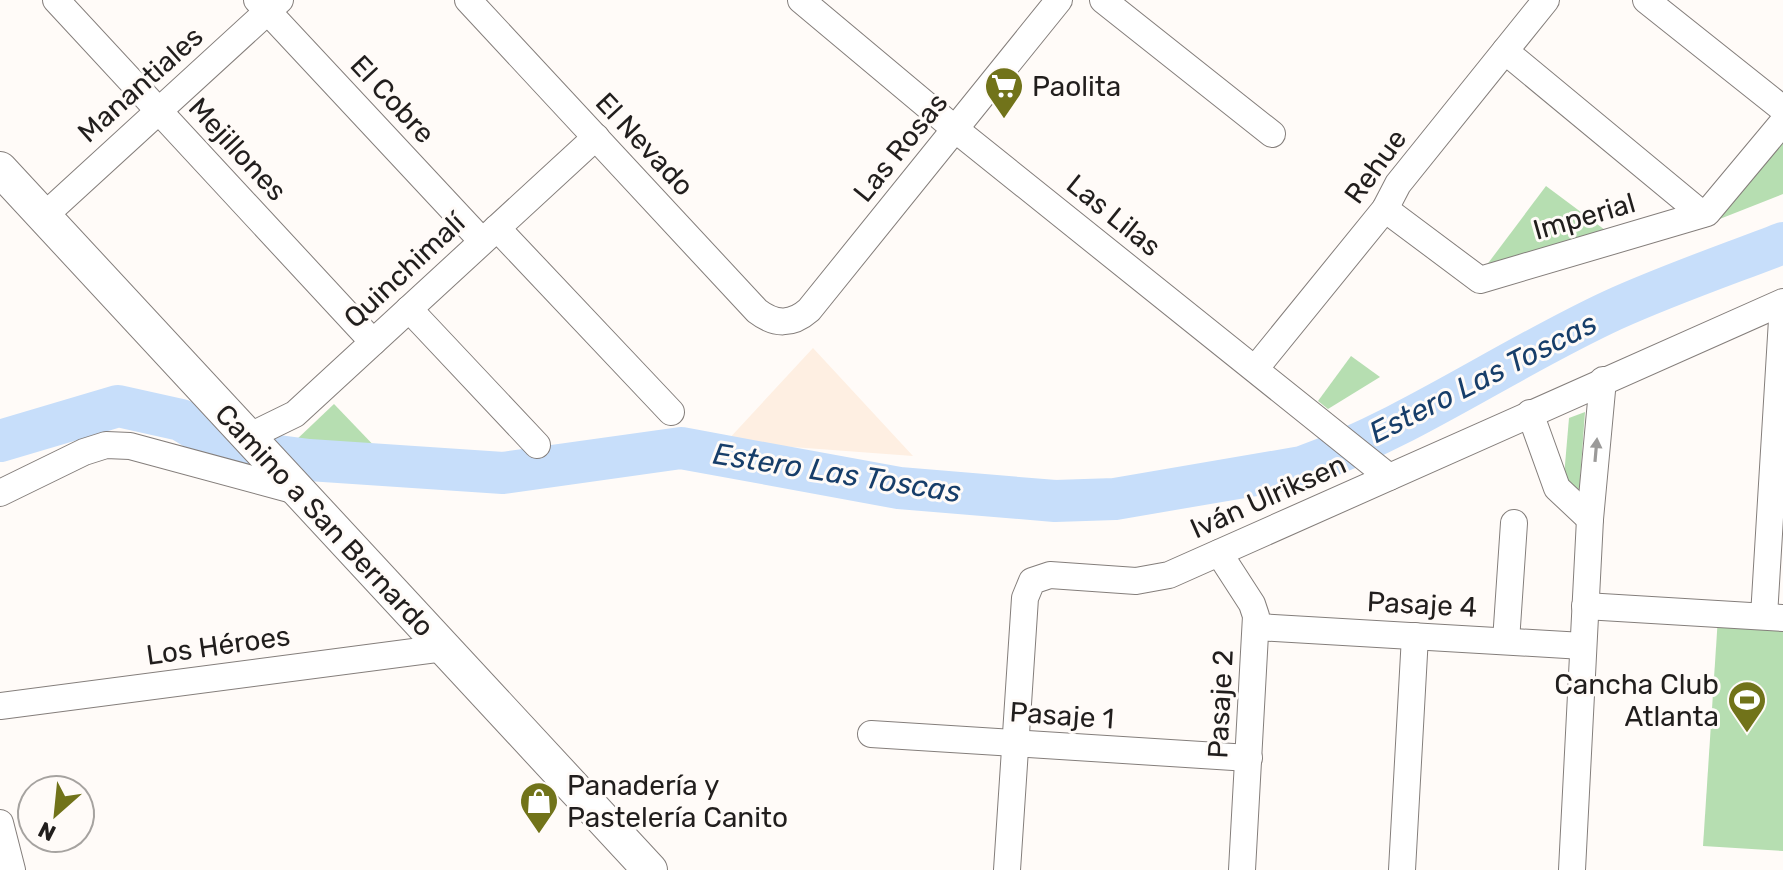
<svg xmlns="http://www.w3.org/2000/svg" width="1783" height="870" font-family="Rubik,sans-serif">
<style>
.industrial{fill:#feefe2}
.green{fill:#b6deb1}
.lines{fill:none;stroke-linecap:round;stroke-linejoin:round}
.river{stroke:#c7defa;stroke-width:42}
.minor-casing{stroke:#847e7b;stroke-width:28}
.tertiary-casing{stroke:#847e7b;stroke-width:36}
.minor{stroke:#fff;stroke-width:26}
.tertiary{stroke:#fff;stroke-width:34}
.oneway{fill:#9b9a99}
.labels{text-anchor:middle;stroke-width:6;stroke-linejoin:round;paint-order:stroke}
.street-label{font-size:28px;fill:#211e1d;stroke:#fffbf8}
.poi-label{font-size:28px;fill:#211e1d;stroke:#fffbf8;text-anchor:start}
.water-label{font-size:30px;font-style:italic;fill:#173e6a;stroke:#fffbf8}
</style>
<rect width="100%" height="100%" fill="#fffbf8"/>
<!-- industrial -->
<path class="industrial" d="M813,348L913,456L726,442Z"/>
<!-- green -->
<g class="green">
<path d="M1783,136V194L1707,224Z"/>
<path d="M1546,186L1605,230L1483,270Z"/>
<path d="M1351,356L1380,377L1328,409L1318,401Z"/>
<path d="M334,404L381,453L294,442Z"/>
<path d="M1585,412L1579,494L1563,488L1569,418Z"/>
<path d="M1718,617L1783,621V851L1703,846Z"/>
</g>
<g class="lines">
<!-- river -->
<path class="river" d="M0,441L118,406L181,420L230,450L309,460L503,473L681,448L899,488L1055,501L1115,499L1302,467C1412,427 1507,359 1613,310C1668,285 1726,265 1783,243"/>
<defs>
<g id="minor">
<path d="M56,0L373,342"/>
<path d="M257,0L482,241"/>
<path d="M468,0L757,311C775,325 792,325 809,310L1059,0"/>
<path d="M801,0L955,129L1389,477"/>
<path d="M1103,0L1272,134"/>
<path d="M1646,0L1783,109"/>
<path d="M1505,51L1702,214"/>
<path d="M1385,209L1480,280L1707,213L1783,122"/>
<path d="M44,216L280,0"/>
<path d="M497,228L671,412"/>
<path d="M409,309L537,445"/>
<path d="M1255,369L1385,209L1398,184L1546,0"/>
<path d="M1530,413L1557,488L1590,519"/>
<path d="M248,437L295,414L596,137"/>
<path d="M0,493L84,452L106,445L130,446L300,492"/>
<path d="M1219,553L1252,604L1256,616L1242,870"/>
<path d="M1585,606L1783,618"/>
<path d="M1764,616L1783,303"/>
<path d="M1257,627L1583,646"/>
<path d="M1506,641L1514,523"/>
<path d="M0,706L444,648"/>
<path d="M871,734L1249,758"/>
<path d="M0,823L12,870"/>
<path d="M1007,870L1025,598L1032,581L1050,575L1136,581L1169,575L1783,302"/>
<path d="M1402,870L1415,636"/>
<path d="M1572,870L1590,519L1603,380"/>
</g>
<path id="tertiary" d="M0,169L650,870"/>
</defs>
<!-- minor casing -->
<use href="#minor" class="minor-casing"/>
<!-- tertiary casing -->
<use href="#tertiary" class="tertiary-casing"/>
<!-- minor -->
<use href="#minor" class="minor"/>
<!-- tertiary -->
<use href="#tertiary" class="tertiary"/>
</g>
<!-- one-way arrows -->
<defs><path id="oneway-solid" d="M-6-.8H1V-3.2L6.5 0L1 3.2V.8H-6Z" transform="scale(2)"/></defs>
<use class="oneway" href="#oneway-solid" transform="translate(1596 450) rotate(-85)"/>
<!-- icons -->
<defs>
<symbol id="supermarket-pin" viewBox="-11 -11 22 30"><path d="M0 17L-7.5 6A9.5 9.5 0 1 1 7.5 6Z" fill="#71731a" stroke="#fffbf8"/><path d="M-6-5.5h2.5l.6 2H6L4.5 2H-2.5L-4.4-4H-6ZM-1.5 3.2a1.3 1.3 0 1 0 .1 0ZM3 3.2a1.3 1.3 0 1 0 .1 0Z" fill="#fff"/></symbol>
<symbol id="stadium-pin" viewBox="-11 -11 22 30"><path d="M0 17L-7.5 6A9.5 9.5 0 1 1 7.5 6Z" fill="#71731a" stroke="#fffbf8"/><path d="M0-5a6.5 5 0 1 0 0 10a6.5 5 0 1 0 0-10ZM-3.5-1.8h7v3.6h-7Z" fill="#fff"/></symbol>
<symbol id="shop-pin" viewBox="-11 -11 22 30"><path d="M0 17L-7.5 6A9.5 9.5 0 1 1 7.5 6Z" fill="#71731a" stroke="#fffbf8"/><path d="M-5-2.5h2.3a2.7 3.5 0 0 1 5.4 0H5L5.5 6h-11ZM-1.5-2.5h3a1.5 2.3 0 0 0-3 0Z" fill="#fff"/></symbol>
</defs>
<g fill-rule="evenodd">
<use href="#supermarket-pin" x="982" y="64" width="44" height="60"/>
<use href="#stadium-pin" x="1725" y="678" width="44" height="60"/>
<use href="#shop-pin" x="517" y="779" width="44" height="60"/>
</g>
<g class="labels">
<!-- street labels -->
<g class="street-label">
<text transform="translate(140 84) rotate(-42)" y="10">Manantiales</text>
<text transform="translate(393 99) rotate(47)" y="10">El Cobre</text>
<text transform="translate(645 144) rotate(47)" y="10">El Nevado</text>
<text transform="translate(900 147) rotate(-51)" y="10">Las Rosas</text>
<text transform="translate(238 149) rotate(47)" y="10">Mejillones</text>
<text transform="translate(1375 166) rotate(-54)" y="10">Rehue</text>
<text transform="translate(1114 215) rotate(39)" y="10">Las Lilas</text>
<text transform="translate(1584 216) rotate(-16)" y="10">Imperial</text>
<text transform="translate(404 270) rotate(-43)" y="10">Quinchimalí</text>
<text transform="translate(1268 496) rotate(-24)" y="10">Iván Ulriksen</text>
<text transform="translate(325 520) rotate(47)" y="10">Camino a San Bernardo</text>
<text transform="translate(1422 604) rotate(3)" y="10">Pasaje 4</text>
<text transform="translate(218 645) rotate(-8)" y="10">Los Héroes</text>
<text transform="translate(1220 704) rotate(-87)" y="10">Pasaje 2</text>
<text transform="translate(1062 715) rotate(4)" y="10">Pasaje 1</text>
</g>
<!-- poi labels -->
<g class="poi-label">
<text x="1032" y="96">Paolita</text>
<text x="1719" y="694" text-anchor="end">Cancha Club<tspan x="1719" dy="32">Atlanta</tspan></text>
<text x="567" y="795">Panadería y<tspan x="567" dy="32">Pastelería Canito</tspan></text>
</g>
<!-- water labels -->
<g class="water-label">
<text transform="translate(1483 378) rotate(-27)" y="10">Estero Las Toscas</text>
<text transform="translate(837 473) rotate(9)" y="10">Estero Las Toscas</text>
</g>
</g>
<!-- north arrow -->
<g transform="translate(56 814) rotate(207)"><circle r="38" fill="#fffbf8" stroke="#a6a3a0" stroke-width="2"/>
<path d="M0-6L14 30L0 20L-14 30Z" fill="#71731a"/>
<text y="-12" font-size="22" font-weight="bold" text-anchor="middle" fill="#211e1d">N</text>
</g>
</svg>
